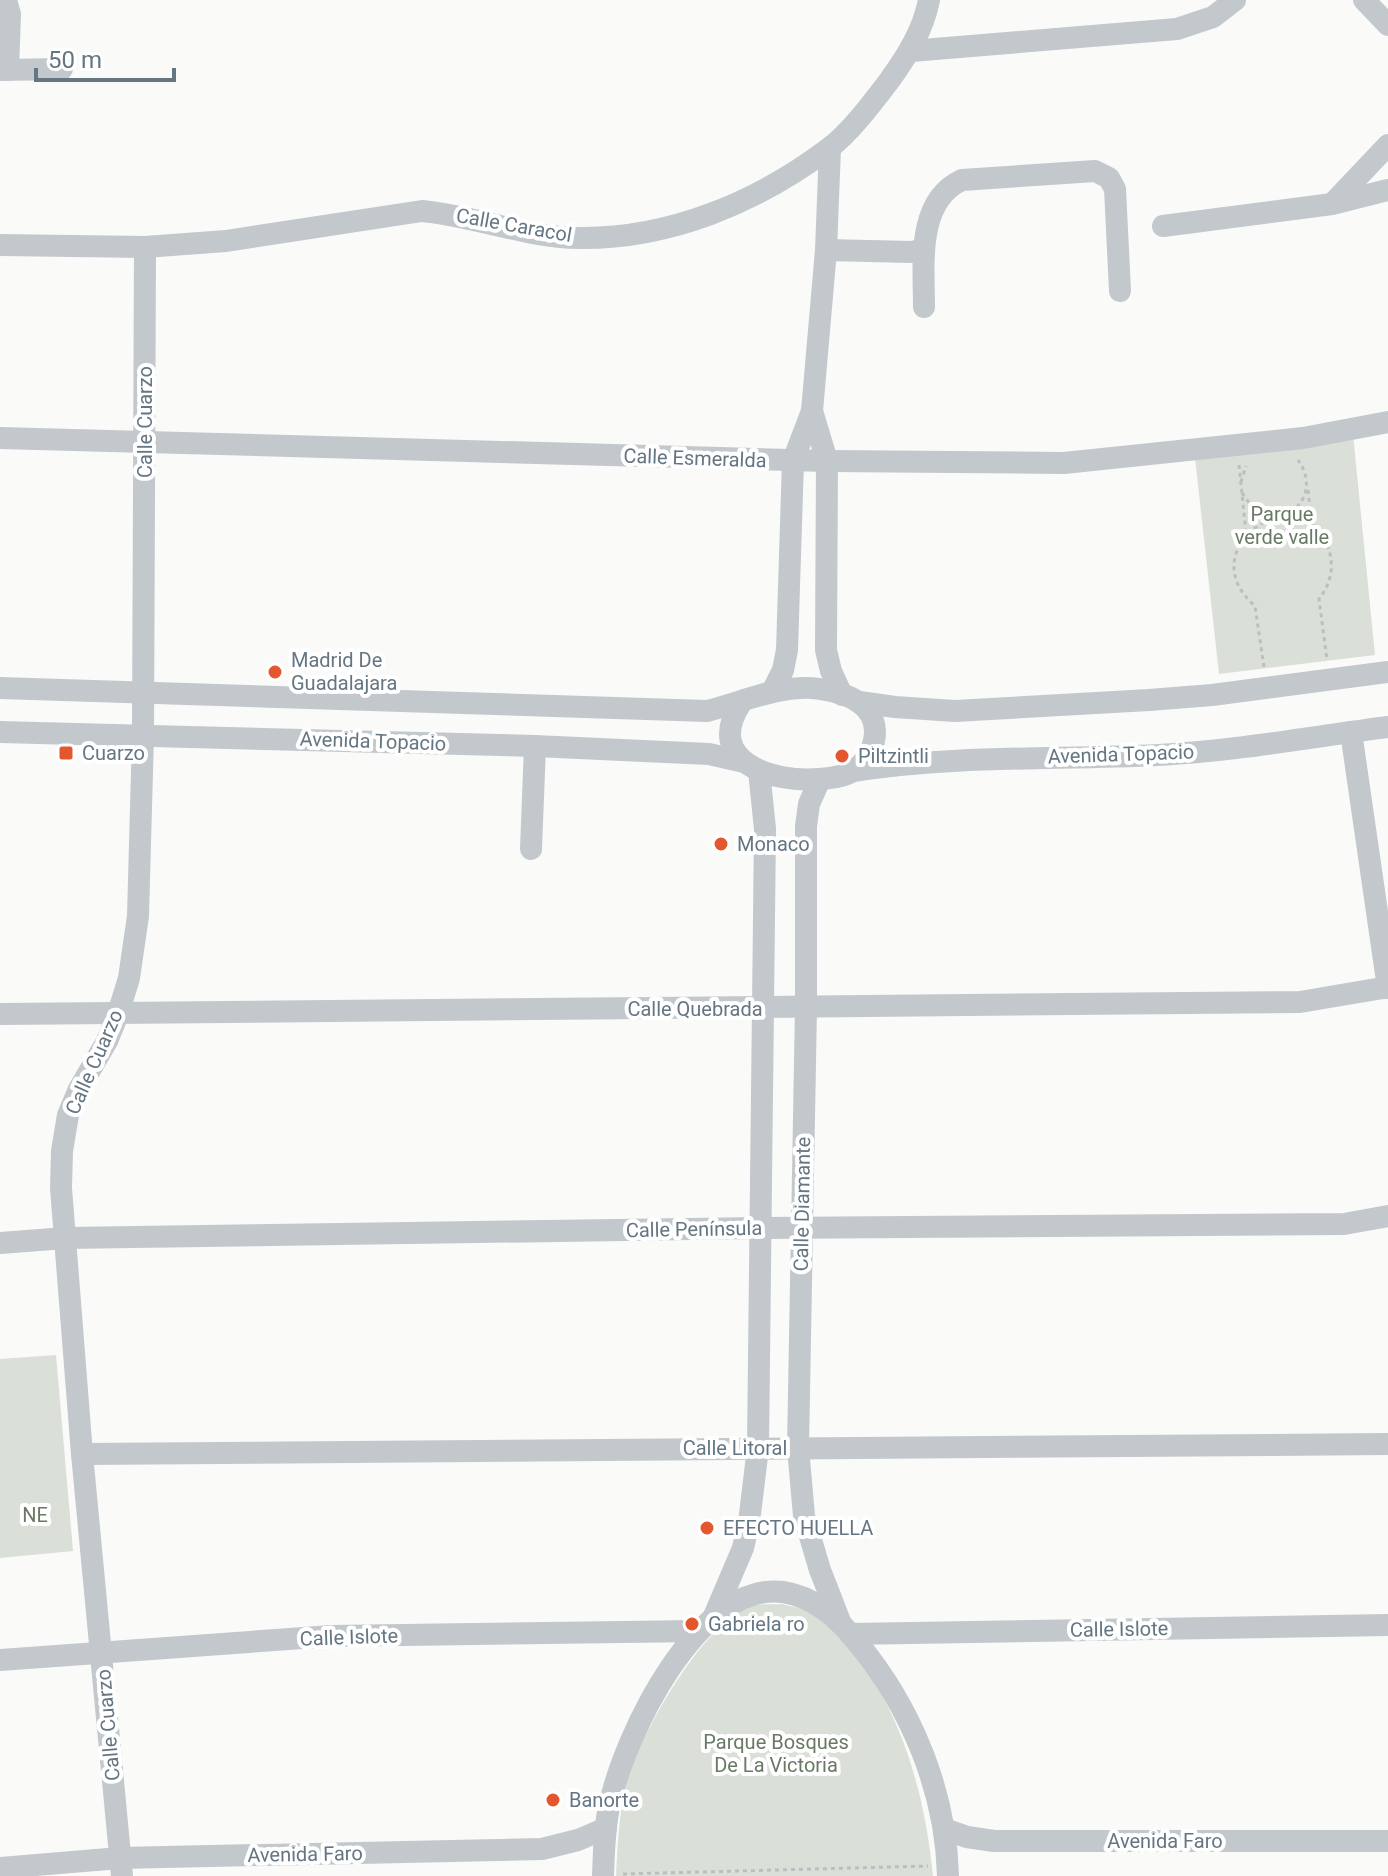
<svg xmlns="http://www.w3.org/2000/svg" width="1388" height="1876" font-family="Roboto,sans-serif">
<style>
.green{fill:#dadfd7}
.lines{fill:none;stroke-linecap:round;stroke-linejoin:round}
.path{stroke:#bbbfc2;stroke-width:3;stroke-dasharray:4 4;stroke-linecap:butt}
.minor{stroke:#c3c8cc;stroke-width:22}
.poi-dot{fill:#e4572e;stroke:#fff;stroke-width:3}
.labels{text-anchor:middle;stroke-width:8;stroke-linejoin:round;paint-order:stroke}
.street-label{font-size:20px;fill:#657683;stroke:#fff}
.park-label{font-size:20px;fill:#687a64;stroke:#fff}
.poi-label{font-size:20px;fill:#657683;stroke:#fff;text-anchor:start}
</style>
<rect width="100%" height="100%" fill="#fafaf8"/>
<!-- green -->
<g class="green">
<path d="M1353,434L1375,655L1219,674L1194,449Z"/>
<path d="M56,1355L73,1551L0,1558V1359Z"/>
<path d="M782,1604C792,1607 804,1608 812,1613C827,1621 838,1634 848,1646C902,1709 925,1795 933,1876H616C618,1840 619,1801 632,1766C649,1722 705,1621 752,1606C760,1603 773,1605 782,1604Z"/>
</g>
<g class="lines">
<!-- path -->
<g class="path">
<path d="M1239,465L1246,533"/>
<path d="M1241,482L1246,466"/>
<path d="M1308,490L1312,526"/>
<path d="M1242,493L1255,511L1272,516"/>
<path d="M1283,515C1308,506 1313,481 1298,460"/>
<path d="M1264,667L1255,606C1188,548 1300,474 1328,547C1335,567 1331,583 1319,599L1327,660"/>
<path d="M623,1874L928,1866"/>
</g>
<!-- minor -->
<g class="minor">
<path d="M6,0L10,14L8,70"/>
<path d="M1364,0L1388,25"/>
<path d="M911,51L1177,29L1213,17L1235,0"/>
<path d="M0,70L62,69"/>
<path d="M1333,203L1388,145"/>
<path d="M1163,226L1332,204L1388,190"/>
<path d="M0,245L145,247L226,241L422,211C475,216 525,237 579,238C669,239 756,203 828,149C849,134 873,102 889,81C907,56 923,31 929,0"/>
<path d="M826,250L912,252L923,249"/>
<path d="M924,307C924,265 916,201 962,180L1095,171L1109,178L1115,189L1120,291"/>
<path d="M812,411L827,461L826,650L831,671L842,695"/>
<path d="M0,438L827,461L1064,463L1303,438L1388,422"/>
<path d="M0,688L707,711C744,702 782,683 820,689C833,691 849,695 860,703C884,720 877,755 854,770C845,777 831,778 819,779C772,783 703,761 741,703"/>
<path d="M772,692L783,670L787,650L793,461L812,411L826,250L830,148"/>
<path d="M859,702L895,707L955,711L1149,700L1212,695L1388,672"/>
<path d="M0,732L535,746L709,754L744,762"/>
<path d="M1351,732L1388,988"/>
<path d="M854,771C955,755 1056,760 1158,755C1235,751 1312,737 1388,727"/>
<path d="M820,779L809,804L806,826V1008L798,1448L804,1516L820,1570L841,1624"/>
<path d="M531,849L535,746"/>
<path d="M0,1014L1300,1002L1388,987"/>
<path d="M0,1243L65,1238L760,1228L1344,1224L1388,1216"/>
<path d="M82,1454L1388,1444"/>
<path d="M714,1616L743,1548L749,1522L758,1448L765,829L759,771"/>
<path d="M850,1634L1388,1625"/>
<path d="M0,1660L331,1636L698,1631"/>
<path d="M944,1829L967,1837L994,1841H1388"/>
<path d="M0,1868L120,1858L542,1849L578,1840L606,1828"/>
<path d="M122,1876L82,1454L61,1188L62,1151L68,1115L79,1089L107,1041L118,1014L129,978L138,916L143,735L145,247"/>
<path d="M603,1876C604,1852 604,1827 610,1803C625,1735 698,1581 783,1592C813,1596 839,1619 857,1642C911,1707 946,1791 948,1876"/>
</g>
</g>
<!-- markers -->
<g class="poi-dot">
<circle cx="275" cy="672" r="8"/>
<rect x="58" y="745" width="16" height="16" rx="4"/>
<circle cx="842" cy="756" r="8"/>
<circle cx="721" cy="844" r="8"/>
<circle cx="707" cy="1528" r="8"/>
<circle cx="692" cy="1624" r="8"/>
<circle cx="553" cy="1800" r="8"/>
</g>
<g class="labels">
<!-- street labels -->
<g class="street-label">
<text transform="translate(514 225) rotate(10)" y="7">Calle Caracol</text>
<text transform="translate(145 422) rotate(-90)" y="7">Calle Cuarzo</text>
<text transform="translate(695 458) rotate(2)" y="7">Calle Esmeralda</text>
<text transform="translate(373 741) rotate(2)" y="7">Avenida Topacio</text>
<text transform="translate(1121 754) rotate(-2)" y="7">Avenida Topacio</text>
<text x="695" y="1016">Calle Quebrada</text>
<text transform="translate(94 1062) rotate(-66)" y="7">Calle Cuarzo</text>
<text transform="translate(802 1204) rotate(-89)" y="7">Calle Diamante</text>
<text transform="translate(694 1229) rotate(-1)" y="7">Calle Península</text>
<text x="735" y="1455">Calle Litoral</text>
<text transform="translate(1119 1629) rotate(-1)" y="7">Calle Islote</text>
<text transform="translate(349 1637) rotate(-2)" y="7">Calle Islote</text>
<text transform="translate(108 1725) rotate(-95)" y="7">Calle Cuarzo</text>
<text x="1165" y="1848">Avenida Faro</text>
<text transform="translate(305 1854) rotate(-1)" y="7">Avenida Faro</text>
</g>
<!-- park labels -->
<g class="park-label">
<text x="1282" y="521">Parque<tspan x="1282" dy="23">verde valle</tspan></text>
<text x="35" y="1522">NE</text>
<text x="776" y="1749">Parque Bosques<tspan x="776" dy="23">De La Victoria</tspan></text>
</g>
<!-- poi labels -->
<g class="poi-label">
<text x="291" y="667">Madrid De<tspan x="291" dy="23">Guadalajara</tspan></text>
<text x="82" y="760">Cuarzo</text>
<text x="858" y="763">Piltzintli</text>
<text x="737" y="851">Monaco</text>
<text x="723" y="1535">EFECTO HUELLA</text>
<text x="708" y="1631">Gabriela ro</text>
<text x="569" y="1807">Banorte</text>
</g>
</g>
<!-- scale -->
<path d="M36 68v12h138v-12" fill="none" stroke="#657683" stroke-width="4"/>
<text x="48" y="68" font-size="24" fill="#657683" stroke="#ffffff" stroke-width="6" paint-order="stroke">50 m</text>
</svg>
